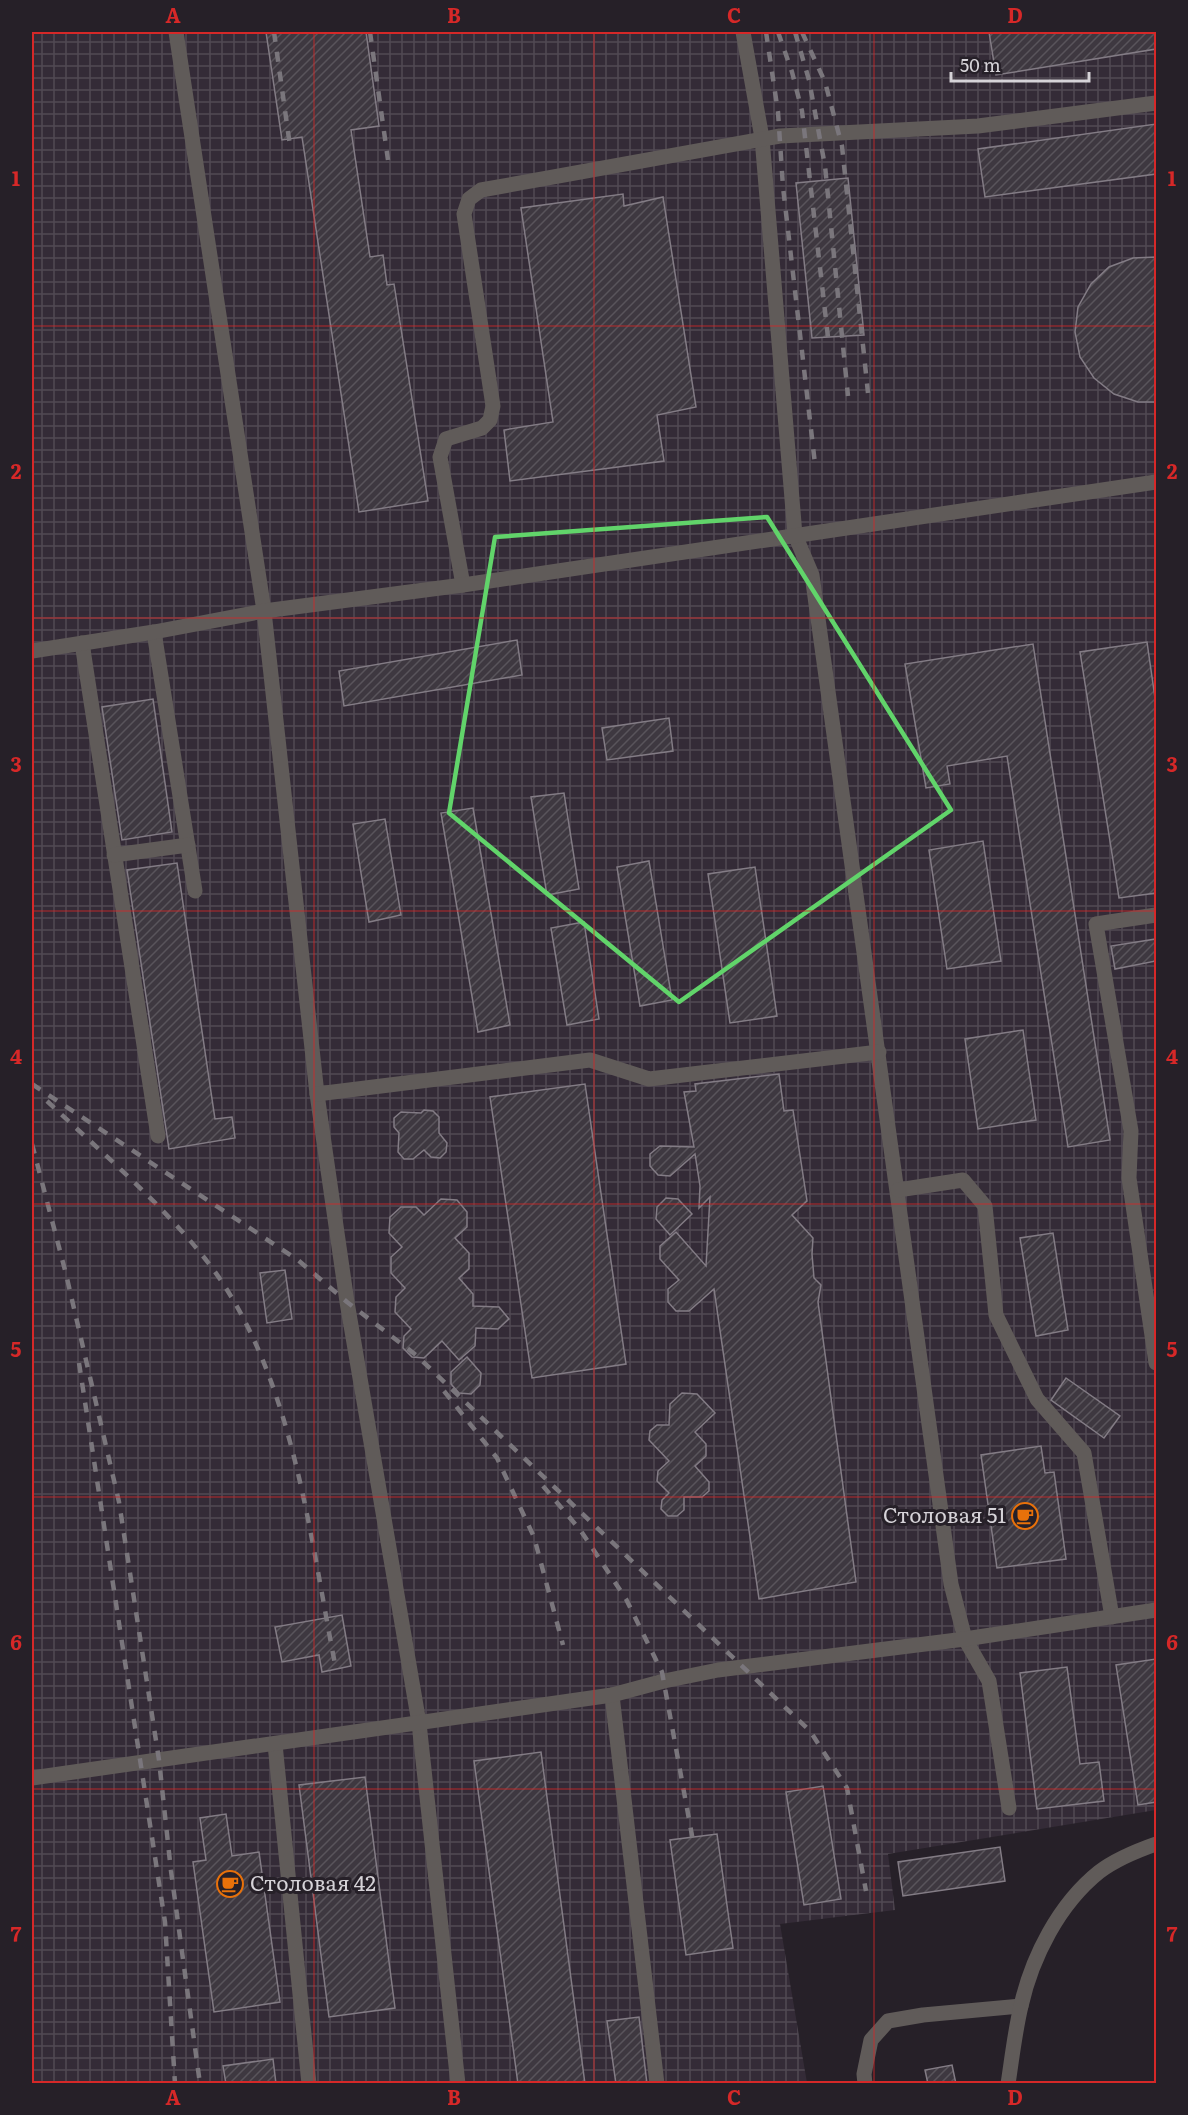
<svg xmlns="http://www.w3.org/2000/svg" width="1188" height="2115" font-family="Literata,serif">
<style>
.industrial{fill:url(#industrial-grid)}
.building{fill:url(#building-hatch);stroke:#837c85;stroke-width:1.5}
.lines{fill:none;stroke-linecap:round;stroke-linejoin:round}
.minor{stroke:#605b59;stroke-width:15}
.rail{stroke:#7a767c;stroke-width:4.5;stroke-dasharray:10 10;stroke-linecap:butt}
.marked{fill:none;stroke:#61d46a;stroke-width:4.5;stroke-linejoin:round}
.grid{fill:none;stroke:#d62828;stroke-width:1.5;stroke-opacity:0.55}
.labels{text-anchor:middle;stroke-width:6;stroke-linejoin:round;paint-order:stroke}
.poi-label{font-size:21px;fill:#d6d3d8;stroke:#262028;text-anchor:end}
.neatline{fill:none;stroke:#d62828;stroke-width:2}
.grid-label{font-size:20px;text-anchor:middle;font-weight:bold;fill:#d62828}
</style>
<defs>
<pattern id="industrial-grid" width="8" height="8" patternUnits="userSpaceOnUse" patternTransform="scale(1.5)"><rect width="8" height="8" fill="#342b37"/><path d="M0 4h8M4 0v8" fill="none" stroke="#514953"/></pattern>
<pattern id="building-hatch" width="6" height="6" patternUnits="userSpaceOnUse" patternTransform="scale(1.5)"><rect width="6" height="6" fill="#3e3840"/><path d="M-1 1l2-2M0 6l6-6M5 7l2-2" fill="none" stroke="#59545b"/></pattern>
</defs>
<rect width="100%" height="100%" fill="#262028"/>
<!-- industrial -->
<path class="industrial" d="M32,32H1156V1810L888,1854L895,1910L780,1924L807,2083L32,2084Z"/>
<!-- building -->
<g class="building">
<path d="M266,32H366L379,126L351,130L370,257L383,255L387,285L394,284L428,501L359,512L302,137L282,140Z"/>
<path d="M989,32H1156V49L996,75Z"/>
<path d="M1156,124V174L985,197L978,149Z"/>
<path d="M848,178L864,335L812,338L796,183Z"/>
<path d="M623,194L624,206L663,197L696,407L657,415L664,461L510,481L504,430L553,422L521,208Z"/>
<path d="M1156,257V402H1138L1114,394L1094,378L1080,357L1075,332L1078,307L1091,284L1109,267L1133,258Z"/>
<path d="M517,640L522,675L344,706L339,671Z"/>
<path d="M1147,642L1156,705V893L1119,898L1080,652Z"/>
<path d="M1033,644L1110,1140L1068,1147L1007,756L947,766L950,784L926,788L905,664Z"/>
<path d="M153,699L172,832L122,840L102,707Z"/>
<path d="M669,718L673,751L607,760L602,728Z"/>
<path d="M564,793L579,889L547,895L531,797Z"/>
<path d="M473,808L510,1025L478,1032L441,813Z"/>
<path d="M385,819L401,915L369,922L353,824Z"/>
<path d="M983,841L1001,961L947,969L929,850Z"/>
<path d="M649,861L672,1000L640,1006L617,867Z"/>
<path d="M177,863L215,1119L232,1117L235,1138L169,1149L127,870Z"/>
<path d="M755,867L777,1016L730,1023L708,874Z"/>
<path d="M584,922L599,1019L567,1025L551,928Z"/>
<path d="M1156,939V961L1115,969L1111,946Z"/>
<path d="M1023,1030L1036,1120L978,1129L965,1039Z"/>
<path d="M779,1074L784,1111L793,1110L807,1201L792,1215L813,1238L812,1254L814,1278L821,1285L818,1302L856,1582L759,1599L714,1289L689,1311H676L668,1302V1289L679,1280L660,1259V1246L676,1232L706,1266L710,1197L699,1208L700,1186L695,1154L670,1176L658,1175L650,1166V1154L660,1146L694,1147L684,1092L696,1091L695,1084Z"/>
<path d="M585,1084L626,1364L532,1378L490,1097Z"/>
<path d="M424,1110L433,1111L439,1117V1133L447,1143L446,1152L440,1158L431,1157L424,1150L413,1159H404L398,1152L399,1133L394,1127V1118L401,1112L421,1113Z"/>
<path d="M666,1198L678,1199L692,1214L670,1235L656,1219L657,1207Z"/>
<path d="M441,1199L457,1200L467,1212V1227L455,1238L469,1253V1269L459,1278L473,1294V1306L499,1307L509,1319L498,1329L476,1328L475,1346L459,1360L442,1341L424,1358L412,1357L403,1348L404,1336L411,1329L395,1312L396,1297L405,1288L391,1273V1257L402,1247L389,1233L390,1217L401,1207H416L424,1215Z"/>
<path d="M1053,1233L1068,1330L1036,1336L1020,1238Z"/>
<path d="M285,1270L292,1319L267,1323L260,1273Z"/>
<path d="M467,1357L481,1373L480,1385L471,1394L459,1393L451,1384V1372Z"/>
<path d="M1066,1378L1120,1416L1104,1438L1051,1400Z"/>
<path d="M682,1393L697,1394L715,1413L695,1432L706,1444V1456L695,1466L709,1482V1491L702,1497H684V1510L677,1516H668L661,1509L662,1500L669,1493L657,1481L658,1471L669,1461L649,1440L650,1431L657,1425H669L670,1404Z"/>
<path d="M1041,1446L1045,1473L1054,1472L1066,1559L997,1568L981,1455Z"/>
<path d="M342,1615L351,1666L322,1672L319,1655L282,1662L275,1627Z"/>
<path d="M1156,1659V1802L1138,1805L1116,1665Z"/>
<path d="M1067,1667L1080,1764L1099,1762L1104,1801L1037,1809L1020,1673Z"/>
<path d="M541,1752L568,1956L585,2084H518L474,1761Z"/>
<path d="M365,1777L395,2008L329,2017L299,1785Z"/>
<path d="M823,1786L841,1899L804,1905L786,1792Z"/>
<path d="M226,1814L232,1856L259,1852L280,2002L214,2012L193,1862L206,1860L200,1818Z"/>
<path d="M717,1834L733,1948L686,1955L670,1840Z"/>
<path d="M1000,1847L1005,1881L903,1896L898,1862Z"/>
<path d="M639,2017L647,2084H616L607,2021Z"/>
<path d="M273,2059L276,2084H226L223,2066Z"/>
<path d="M952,2065L956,2084H928L925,2070Z"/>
</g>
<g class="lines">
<!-- minor -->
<g class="minor">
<path d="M176,32L264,611L317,1094L347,1302L419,1723L458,2084"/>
<path d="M743,32L762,138L795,535L812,575L951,1584L965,1639L989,1681L1009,1808"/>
<path d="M463,585L440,457L446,439L482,428L490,420L493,406L464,214L469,199L481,190L780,136L978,126L1156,103"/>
<path d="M154,632L195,891"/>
<path d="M82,643L158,1136"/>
<path d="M32,651L154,632L264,611L463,585L1156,482"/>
<path d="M114,855L188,845"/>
<path d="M1156,915L1096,924L1131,1131L1129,1178L1156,1363"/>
<path d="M317,1094L590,1060L649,1079L879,1052"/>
<path d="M898,1190L963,1180L985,1206L996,1315L1037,1399L1084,1453L1112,1617"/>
<path d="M612,1695L657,2084"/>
<path d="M275,1744L309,2084"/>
<path d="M32,1778L612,1695L664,1681L718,1670L965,1639L1156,1610"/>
<path d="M865,2084L864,2074L871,2040L888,2021L923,2015L1021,2006"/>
<path d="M1008,2084C1012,2058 1015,2031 1021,2006C1032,1957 1059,1904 1099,1872C1116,1859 1136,1851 1156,1844"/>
</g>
<!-- rail -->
<g class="rail">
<path d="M274,32L290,146"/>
<path d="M370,32L388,160"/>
<path d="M766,32L778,112L783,187L815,464"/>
<path d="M778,32L792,72L802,111L829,346"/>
<path d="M795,32L809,80L825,166L848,396"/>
<path d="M802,32L825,82L842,146L868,393"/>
<path d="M32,1084L298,1260L347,1302L416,1355L810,1731L847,1788L866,1891"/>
<path d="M47,1101C103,1154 163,1204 210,1265C293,1376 309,1532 335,1664"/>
<path d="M32,1144L66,1274L119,1502L159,1760L171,1871L200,2084"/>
<path d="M79,1363L165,1922L175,2084"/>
<path d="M444,1391L497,1458L534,1537L563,1645"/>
<path d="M543,1486L581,1531L626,1599L662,1672L693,1841"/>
</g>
</g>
<!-- marked area -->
<path class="marked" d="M767,517L951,810L679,1002L449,813L495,537Z"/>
<!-- grid -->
<path class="grid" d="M314,32V2084M594,32V2084M874,32V2084M32,326H1156M32,618H1156M32,911H1156M32,1204H1156M32,1497H1156M32,1789H1156"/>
<!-- icons -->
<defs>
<symbol id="cafe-ring" viewBox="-11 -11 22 22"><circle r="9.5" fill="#262028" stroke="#e8710a" stroke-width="1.5"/><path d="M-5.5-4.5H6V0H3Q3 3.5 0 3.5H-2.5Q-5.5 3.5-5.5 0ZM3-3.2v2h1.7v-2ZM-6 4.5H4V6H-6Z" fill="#e8710a"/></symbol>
</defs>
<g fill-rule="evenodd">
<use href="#cafe-ring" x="1010" y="1501" width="30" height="30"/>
<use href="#cafe-ring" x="215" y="1869" width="30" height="30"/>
</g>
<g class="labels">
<!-- poi labels -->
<g class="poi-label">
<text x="1006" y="1523">Столовая 51</text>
<text x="250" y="1891" text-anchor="start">Столовая 42</text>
</g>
</g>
<!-- border -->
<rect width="1188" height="2115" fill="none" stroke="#262028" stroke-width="66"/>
<!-- scale -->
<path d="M951 72v9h138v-9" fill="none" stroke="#d6d3d8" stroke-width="3"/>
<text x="960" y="72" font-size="18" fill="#d6d3d8" stroke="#262028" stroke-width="4.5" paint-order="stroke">50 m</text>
<rect x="33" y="33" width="1122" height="2049" class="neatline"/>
<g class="grid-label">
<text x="173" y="23">A</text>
<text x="454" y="23">B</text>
<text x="734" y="23">C</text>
<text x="1015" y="23">D</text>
<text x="16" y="186">1</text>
<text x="1172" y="186">1</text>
<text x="16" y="479">2</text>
<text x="1172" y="479">2</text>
<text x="16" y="772">3</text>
<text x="1172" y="772">3</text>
<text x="16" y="1064">4</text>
<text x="1172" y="1064">4</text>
<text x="16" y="1357">5</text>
<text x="1172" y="1357">5</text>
<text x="16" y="1650">6</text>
<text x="1172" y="1650">6</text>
<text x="16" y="1942">7</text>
<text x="1172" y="1942">7</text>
<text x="173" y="2105">A</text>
<text x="454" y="2105">B</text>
<text x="734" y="2105">C</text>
<text x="1015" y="2105">D</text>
</g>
</svg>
